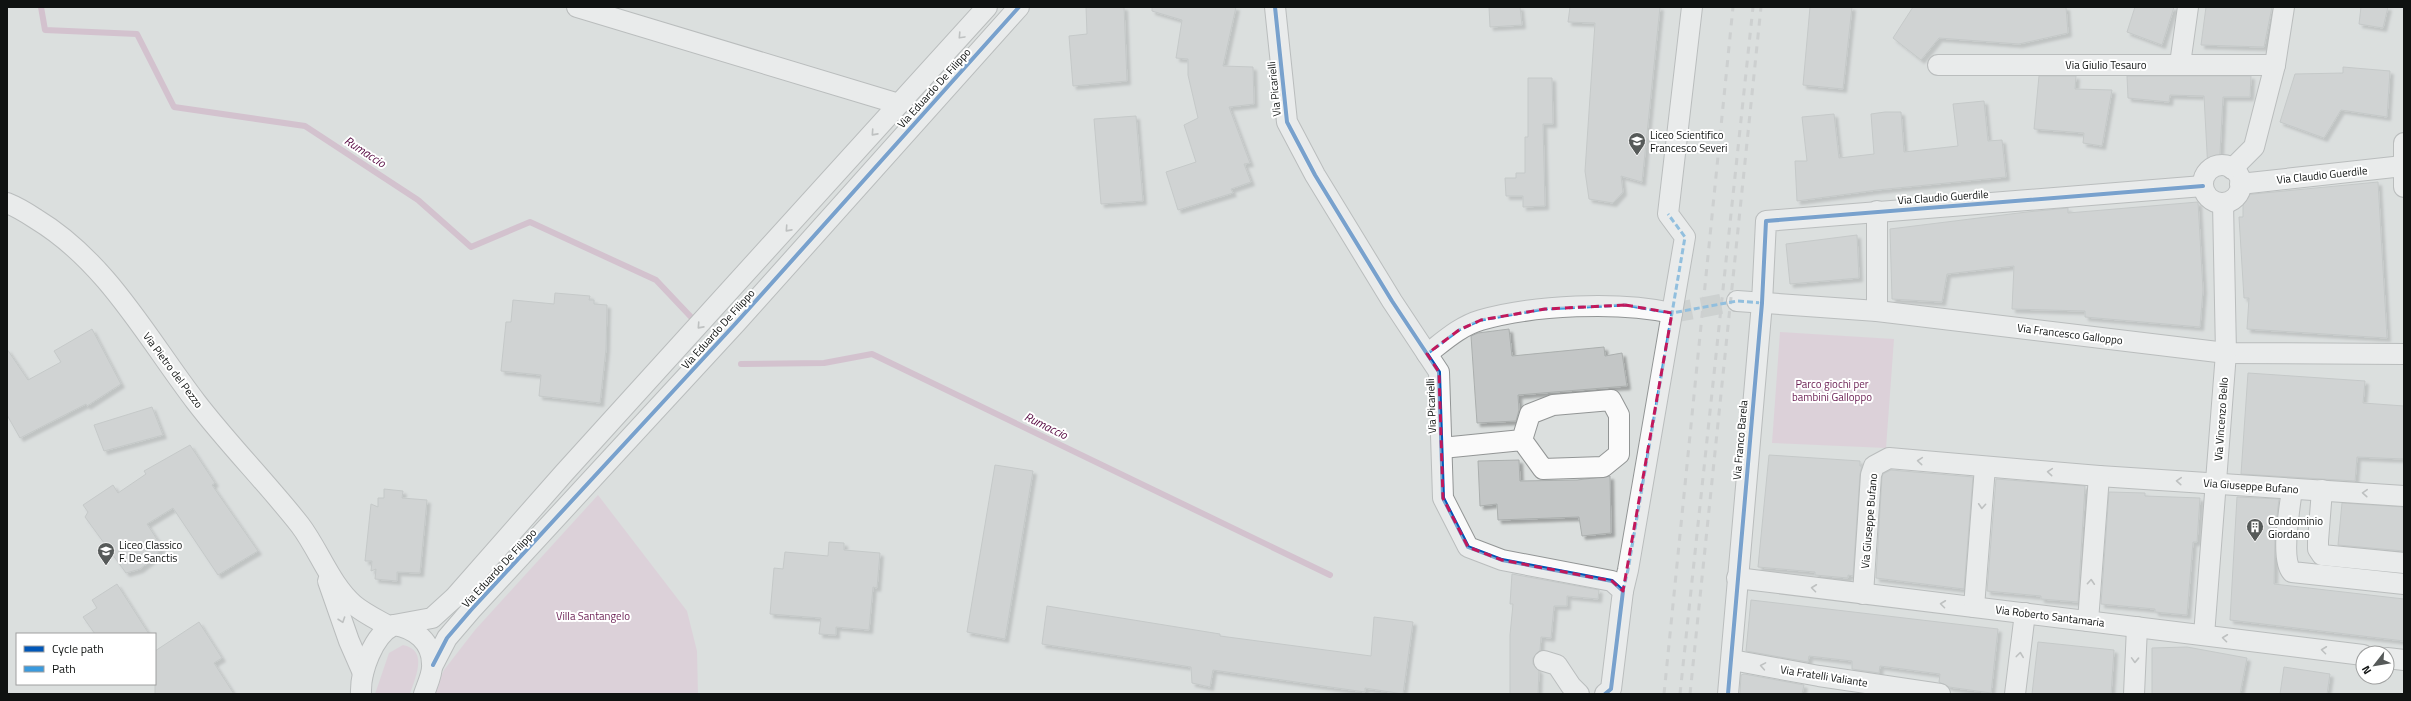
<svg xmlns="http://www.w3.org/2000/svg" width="2411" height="701" font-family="'Titillium Web',sans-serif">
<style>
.green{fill:#dec2d3}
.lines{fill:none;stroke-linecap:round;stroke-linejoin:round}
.stream{stroke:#ca9fba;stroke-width:6}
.building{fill:#c3c6c6;stroke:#abafae;filter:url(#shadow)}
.minor-tunnel{stroke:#bcc0bf;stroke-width:20;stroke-dasharray:20 10;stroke-linecap:butt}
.minor-casing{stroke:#929595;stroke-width:22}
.minor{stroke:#fafafa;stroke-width:20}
.rail{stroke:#bdbebe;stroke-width:3;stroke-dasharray:7 7;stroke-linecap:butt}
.quiet{stroke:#3a9ade;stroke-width:3;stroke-dasharray:6 3;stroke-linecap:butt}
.cycleway-casing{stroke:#fff;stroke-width:6}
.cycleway{stroke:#0057b8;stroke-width:4}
.oneway{stroke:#9c9d9d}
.marked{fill:none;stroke:#c2185b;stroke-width:3;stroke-dasharray:8 5;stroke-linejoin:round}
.labels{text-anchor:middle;stroke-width:4;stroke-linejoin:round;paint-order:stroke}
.street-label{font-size:11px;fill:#0f1211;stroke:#fff}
.poi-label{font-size:11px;fill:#0f1211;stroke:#fff;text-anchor:start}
.park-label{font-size:11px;fill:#6a1e52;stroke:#fff}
.water-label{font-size:12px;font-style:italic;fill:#52033d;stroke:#fff}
</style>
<defs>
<filter id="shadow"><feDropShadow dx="3.5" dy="3.5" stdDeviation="1" flood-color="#0004"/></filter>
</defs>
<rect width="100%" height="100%" fill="#dbdfde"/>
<!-- green -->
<g class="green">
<path d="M1780,332L1894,339L1886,448L1772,443Z"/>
<path d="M598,495L687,611L697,651L698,694H433L444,670L475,630Z"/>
<path d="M403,645C429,650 415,678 410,694H375L389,653Z"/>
</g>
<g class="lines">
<!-- stream -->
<g class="stream">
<path d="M41,7L45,30L137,34L174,107L305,126L418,200L471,247L530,222L656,280L691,317"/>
<path d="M741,364L824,363L872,354L1330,575"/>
</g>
</g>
<!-- building -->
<g class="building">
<path d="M1086,7H1124L1127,81L1073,86L1069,36L1087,34Z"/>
<path d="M1152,7H1236L1223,66L1253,67L1254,104L1229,107L1250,163L1244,164L1251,182L1231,189L1233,193L1178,210L1166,172L1196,162L1184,125L1198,118L1188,75V59L1176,58L1182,20L1152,11Z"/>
<path d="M1489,7H1520L1522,25L1490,27Z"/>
<path d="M1570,7H1660L1642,182L1621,176L1623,192L1613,203L1589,199L1585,171L1595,23L1568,22Z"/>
<path d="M1810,7H1852L1843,89L1803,85Z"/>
<path d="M1913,7H2066L2068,33L2019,44L1939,38L1921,60L1893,38Z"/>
<path d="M2135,7H2174L2162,45L2127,32Z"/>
<path d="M2206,7H2272L2264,47L2201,45Z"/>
<path d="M2361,7H2388L2383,28L2359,24Z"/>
<path d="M2343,67L2390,71L2387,117L2341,110L2324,138L2280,122L2295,74L2343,73Z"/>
<path d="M2039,76H2076L2075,89L2112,90L2102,146L2083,143L2084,133L2034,129Z"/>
<path d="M2127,76H2251L2250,97H2223L2219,171H2208L2204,96L2170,95L2169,102L2128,98Z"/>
<path d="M1528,78H1552L1553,124H1543L1545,206L1523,207V196H1506L1505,178H1516V173H1525V137H1528Z"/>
<path d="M1984,101L1988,141L2002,140L2006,177L1877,190L1797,201L1795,161H1807L1802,117L1834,114L1839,158L1874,154L1871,114L1885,112H1901L1904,152L1958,146L1953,104Z"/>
<path d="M1136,116L1143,201L1101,204L1094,119Z"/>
<path d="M2378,182L2387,338L2247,329L2249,298H2244L2239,217H2243V195Z"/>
<path d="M2198,202L2203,290L2200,327L2085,317V311L2012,309L2014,266L1947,274L1942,302L1892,299L1890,229L2027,212L2068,208V213Z"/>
<path d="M1857,235L1859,278L1790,284L1786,244Z"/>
<path d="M555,293L590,296L589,300H594V304L607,305L606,349L600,403L539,396L541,375L501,371L506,322H511L513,300L554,304Z"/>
<path d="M92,329L121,384L87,406L86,404L20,438L7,415V349L28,380L61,362L54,351Z"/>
<path d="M1509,329L1512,356L1604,347L1605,356L1622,353L1627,386L1518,395L1519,410L1516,421L1477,423L1471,336L1478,333Z"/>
<path d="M2248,373L2365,381L2363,403L2404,406V459L2357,457L2355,481L2241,474Z"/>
<path d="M152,407L163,435L104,451L94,425Z"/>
<path d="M190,445L215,483L212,485L258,551L218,575L173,508L147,524L162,547L154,558L140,569L126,573L85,517L88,512L83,505L113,485L118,493L146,474L144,471Z"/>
<path d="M1769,455L1860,461V466H1862L1860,474L1853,576L1848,575V578L1815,575V572L1758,567Z"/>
<path d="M1519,460L1520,481L1577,480L1610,476L1611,533L1582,536L1579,517L1498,520L1497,504L1480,506L1478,461Z"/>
<path d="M995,465L1033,471L1005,639L967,632Z"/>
<path d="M1891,470L1973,477L1964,589L1876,578L1882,477L1883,474Z"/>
<path d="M1996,479L2085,486L2078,602L2041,599V596L1987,591Z"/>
<path d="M384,489L403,491L402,498L427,500L420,573L397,572V581L375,579L376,569L371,571L372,561H365L371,504L378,507V498H384Z"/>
<path d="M2109,492L2145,493V496L2200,498L2197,542H2193L2187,615L2155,612V609L2101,604Z"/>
<path d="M2237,497L2279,499L2275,532L2274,584L2404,599V641L2230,620Z"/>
<path d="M2342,503L2404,507V551L2338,545Z"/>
<path d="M829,542L844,543V550L880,553L877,588L873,587L869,630L836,627V635L819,634L821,618L770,614L774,568L783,569L785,552L828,556Z"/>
<path d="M1512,574L1599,590L1598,599L1567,596V606H1554L1551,638L1541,637L1540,650L1533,658V664L1539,671L1538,694H1510V635L1513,604H1510Z"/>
<path d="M117,584L149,634H95L83,617L97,608L92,600Z"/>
<path d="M1751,600L1998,629L1991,693L1949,687L1939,682L1940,674L1880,666L1879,673L1852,669V661L1809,656L1808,662L1746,651Z"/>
<path d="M1047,606L1220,634V636L1371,656L1374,617L1413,622L1403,694L1365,688V692L1213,670L1210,687L1192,683L1191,667L1042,644Z"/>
<path d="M199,622L222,658L214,663L234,694H155V651Z"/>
<path d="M2038,642L2114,650L2111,694H2032Z"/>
<path d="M2187,647L2247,658L2240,694H2152V648Z"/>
<path d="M2284,667L2330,674L2327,694H2280Z"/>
<path d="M1744,674L1804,685L1802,694H1740L1741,675Z"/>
</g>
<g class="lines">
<!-- minor-tunnel -->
<path class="minor-tunnel" d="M1672,313L1737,301"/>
<defs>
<g id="minor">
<path d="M577,7L899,104"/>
<path d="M1275,7L1287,122L1315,175L1392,301L1439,372L1443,498L1468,547L1502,560L1612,581L1623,591L1611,689L1605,694"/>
<path d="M2180,64L2188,7"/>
<path d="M1938,65H2275"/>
<path d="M2404,143V187"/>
<circle cx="2222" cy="184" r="19"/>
<path d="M2232,169L2254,147L2275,65L2284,7"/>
<path d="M2240,184L2403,166"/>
<path d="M7,203C17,207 27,213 36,219C107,262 147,338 196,402C229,445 267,483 300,525C319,550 330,584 354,605C365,614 378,620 390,627"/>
<path d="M1877,211V311"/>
<path d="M1737,301L1877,311L2226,353L2404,354"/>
<path d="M1427,354C1444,341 1460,326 1481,320C1534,305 1618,301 1672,313"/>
<path d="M1442,448L1522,440L1530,414L1553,405L1611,400L1619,415V454L1603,467L1543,469L1522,440"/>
<path d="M2292,489C2290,507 2280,559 2292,572L2404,584"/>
<path d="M2322,490L2318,541V549L2322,555L2404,563"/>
<path d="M1737,578L2363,655"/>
<path d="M328,581L349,641L363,673"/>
<path d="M1623,591L1628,570L1685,237L1668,214L1692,7"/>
<path d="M1863,594L1871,475L1874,466L1889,458L2099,476L2404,496"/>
<path d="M1974,607L1985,467"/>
<path d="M2088,621L2099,476"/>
<path d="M394,625L432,618L454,598L564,473L987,7"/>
<path d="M2204,635L2226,353L2223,203"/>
<path d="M2387,658L2404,660"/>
<path d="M1732,660L1819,676L1940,694"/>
<path d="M1544,661L1557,665L1571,686L1579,694"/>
<path d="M433,665L447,638L471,610L736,323L1019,7"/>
<path d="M361,694C360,672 373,635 394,625C415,628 432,642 432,664C433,673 427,685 424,694"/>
<path d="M1728,694L1762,303L1766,221L2203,186"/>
<path d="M2015,694L2025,613"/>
<path d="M2134,694L2137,627"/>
</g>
</defs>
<!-- minor casing -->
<use href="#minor" class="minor-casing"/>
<!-- minor -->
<use href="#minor" class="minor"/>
<!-- rail -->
<g class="rail">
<path d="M1664,694L1733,7"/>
<path d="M1680,694L1753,7"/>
<path d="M1690,694L1761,7"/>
</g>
<!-- quiet -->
<g class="quiet">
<path d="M1427,354L1459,330L1481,320L1545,309L1625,305L1672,313L1737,301L1762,303"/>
<path d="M1623,591L1628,570L1685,237L1668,214"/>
</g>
<defs>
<g id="cycleway">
<path d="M1275,7L1287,122L1315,175L1392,301L1439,372L1443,498L1468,547L1502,560L1612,581L1623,591L1611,689L1605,694"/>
<path d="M433,665L447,638L471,610L736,323L1019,7"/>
<path d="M1728,694L1762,303L1766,221L2203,186"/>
</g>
</defs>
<!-- cycleway casing -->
<use href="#cycleway" class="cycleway-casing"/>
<!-- cycleway -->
<use href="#cycleway" class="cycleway"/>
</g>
<!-- one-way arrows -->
<defs><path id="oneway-chevron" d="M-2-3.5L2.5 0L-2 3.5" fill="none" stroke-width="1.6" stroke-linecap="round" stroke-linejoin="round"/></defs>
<g class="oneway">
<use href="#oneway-chevron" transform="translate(961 36) rotate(133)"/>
<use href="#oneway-chevron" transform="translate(874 133) rotate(132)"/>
<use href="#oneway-chevron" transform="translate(788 229) rotate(132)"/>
<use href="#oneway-chevron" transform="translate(700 326) rotate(132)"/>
<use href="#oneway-chevron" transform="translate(1920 461) rotate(-175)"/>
<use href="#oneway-chevron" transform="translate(2050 472) rotate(-175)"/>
<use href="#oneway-chevron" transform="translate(2179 481) rotate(-176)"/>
<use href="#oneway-chevron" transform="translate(2365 493) rotate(-176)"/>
<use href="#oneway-chevron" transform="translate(1982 506) rotate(94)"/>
<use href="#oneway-chevron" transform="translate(2091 582) rotate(-86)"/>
<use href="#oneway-chevron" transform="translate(1814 588) rotate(-173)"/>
<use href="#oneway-chevron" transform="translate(1943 604) rotate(-173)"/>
<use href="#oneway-chevron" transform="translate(342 620) rotate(71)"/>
<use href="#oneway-chevron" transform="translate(2225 638) rotate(-173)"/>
<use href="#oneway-chevron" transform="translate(2324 650) rotate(-173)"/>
<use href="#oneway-chevron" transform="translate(2020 655) rotate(-83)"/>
<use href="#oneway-chevron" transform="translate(2135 660) rotate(92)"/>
<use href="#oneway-chevron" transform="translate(1763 666) rotate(-170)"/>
</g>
<!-- marked area -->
<path d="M0 0H2411V701H0ZM1625,305L1672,313L1623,591L1612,581L1502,560L1468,547L1443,498L1439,372L1427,354L1459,330L1481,320L1545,309Z" fill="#dbdfde" fill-opacity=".55" fill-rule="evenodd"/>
<path class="marked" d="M1625,305L1672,313L1623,591L1612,581L1502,560L1468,547L1443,498L1439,372L1427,354L1459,330L1481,320L1545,309Z"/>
<!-- icons -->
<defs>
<symbol id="school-pin" viewBox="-11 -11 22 30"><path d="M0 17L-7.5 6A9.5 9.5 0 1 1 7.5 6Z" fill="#565a59" stroke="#fff"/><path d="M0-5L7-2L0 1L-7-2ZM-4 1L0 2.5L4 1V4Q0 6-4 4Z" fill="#fff"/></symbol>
<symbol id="building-pin" viewBox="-11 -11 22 30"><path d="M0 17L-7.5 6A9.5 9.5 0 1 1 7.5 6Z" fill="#565a59" stroke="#fff"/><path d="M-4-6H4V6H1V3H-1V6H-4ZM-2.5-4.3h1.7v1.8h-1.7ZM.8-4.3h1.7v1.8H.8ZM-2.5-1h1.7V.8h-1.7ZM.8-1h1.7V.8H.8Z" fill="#fff"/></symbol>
</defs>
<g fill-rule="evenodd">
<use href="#school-pin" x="1627" y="131" width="20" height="27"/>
<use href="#building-pin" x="2245" y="517" width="20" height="27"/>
<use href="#school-pin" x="96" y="541" width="20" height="27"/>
</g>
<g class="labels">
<!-- street labels -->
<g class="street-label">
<text x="2106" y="69">Via Giulio Tesauro</text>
<text transform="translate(934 88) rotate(-48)" y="4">Via Eduardo De Filippo</text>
<text transform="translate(1274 89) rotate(-96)" y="4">Via Picarielli</text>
<text transform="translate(2322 175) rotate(-6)" y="4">Via Claudio Guerdile</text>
<text transform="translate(1943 197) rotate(-4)" y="4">Via Claudio Guerdile</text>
<text transform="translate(718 329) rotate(-48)" y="4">Via Eduardo De Filippo</text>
<text transform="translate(2070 334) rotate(7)" y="4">Via Francesco Galloppo</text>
<text transform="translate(173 370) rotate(53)" y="4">Via Pietro del Pezzo</text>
<text transform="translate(1431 406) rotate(-92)" y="4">Via Picarielli</text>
<text transform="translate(2221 419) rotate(-86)" y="4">Via Vincenzo Bello</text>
<text transform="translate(1740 440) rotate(-85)" y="4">Via Franco Barela</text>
<text transform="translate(2251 486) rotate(4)" y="4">Via Giuseppe Bufano</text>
<text transform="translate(1869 521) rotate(-85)" y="4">Via Giuseppe Bufano</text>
<text transform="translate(499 568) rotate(-47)" y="4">Via Eduardo De Filippo</text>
<text transform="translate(2050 616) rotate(7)" y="4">Via Roberto Santamaria</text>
<text transform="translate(1824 676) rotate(9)" y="4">Via Fratelli Valiante</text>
</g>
<!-- poi labels -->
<g class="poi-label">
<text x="1650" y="139">Liceo Scientifico<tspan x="1650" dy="13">Francesco Severi</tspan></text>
<text x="2268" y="525">Condominio<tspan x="2268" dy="13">Giordano</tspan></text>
<text x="119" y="549">Liceo Classico<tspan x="119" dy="13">F. De Sanctis</tspan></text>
</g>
<!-- park labels -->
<g class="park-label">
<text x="1832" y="388">Parco giochi per<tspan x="1832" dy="13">bambini Galloppo</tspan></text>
<text x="593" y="620">Villa Santangelo</text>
</g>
<!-- water labels -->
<g class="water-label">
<text transform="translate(365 152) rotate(33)" y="4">Rumaccio</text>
<text transform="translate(1046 426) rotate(26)" y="4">Rumaccio</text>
</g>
</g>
<!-- border -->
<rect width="2411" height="701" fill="none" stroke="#0f1211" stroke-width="16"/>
<!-- legend -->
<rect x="16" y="633" width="140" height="52" fill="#ffffff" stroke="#9fa0a0"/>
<rect x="24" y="646" width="20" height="6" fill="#0057b8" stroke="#9fa0a0"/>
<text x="52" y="653" font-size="12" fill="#0f1211">Cycle path</text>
<rect x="24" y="666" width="20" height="6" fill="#3a9ade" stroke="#9fa0a0"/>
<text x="52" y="673" font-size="12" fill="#0f1211">Path</text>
<!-- north arrow -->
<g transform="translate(2375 665) rotate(239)"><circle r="19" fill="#ffffff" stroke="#9fa0a0"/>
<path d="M0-3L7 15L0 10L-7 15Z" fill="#565a59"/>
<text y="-6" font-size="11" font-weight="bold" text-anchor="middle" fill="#0f1211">N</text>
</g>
</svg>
